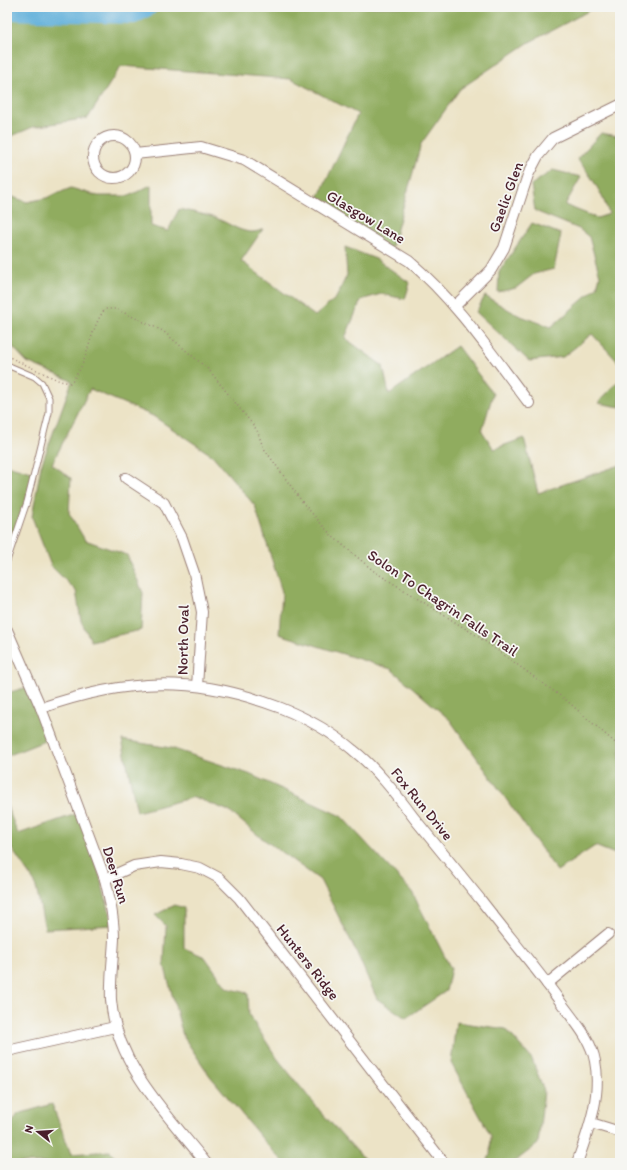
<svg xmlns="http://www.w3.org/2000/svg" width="627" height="1170" font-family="Itim,sans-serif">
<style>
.forest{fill:#90ac5f;stroke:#6d6645}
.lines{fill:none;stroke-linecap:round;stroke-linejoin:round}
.stream{stroke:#5fafda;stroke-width:2.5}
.river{stroke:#5fafda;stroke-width:16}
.service-casing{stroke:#9b8178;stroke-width:7}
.minor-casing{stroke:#9b8178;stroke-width:12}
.path{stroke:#9b8178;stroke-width:1.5;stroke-dasharray:1 3;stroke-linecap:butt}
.service{stroke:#fff;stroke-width:5}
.minor{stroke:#fff;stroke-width:10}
.labels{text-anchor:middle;stroke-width:3.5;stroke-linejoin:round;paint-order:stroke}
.street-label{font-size:15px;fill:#4a1f2b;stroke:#f6f6f2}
</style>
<rect width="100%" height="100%" fill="#f6f6f2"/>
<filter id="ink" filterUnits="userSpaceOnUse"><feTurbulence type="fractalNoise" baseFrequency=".025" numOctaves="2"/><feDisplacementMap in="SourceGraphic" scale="8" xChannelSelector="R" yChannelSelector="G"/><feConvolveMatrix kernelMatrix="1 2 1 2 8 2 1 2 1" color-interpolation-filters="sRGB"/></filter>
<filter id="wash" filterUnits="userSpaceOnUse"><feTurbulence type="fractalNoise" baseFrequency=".012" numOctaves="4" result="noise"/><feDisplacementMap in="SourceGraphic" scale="16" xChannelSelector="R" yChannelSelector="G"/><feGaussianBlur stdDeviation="0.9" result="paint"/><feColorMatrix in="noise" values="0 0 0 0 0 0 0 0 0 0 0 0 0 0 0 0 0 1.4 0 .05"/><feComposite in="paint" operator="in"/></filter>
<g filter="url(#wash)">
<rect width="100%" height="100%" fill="#ece3c6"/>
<!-- forest -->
<g class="forest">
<path d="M7,7H596L528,43L460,89L421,144L391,250L315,204L358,114L291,79L121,66L88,118L33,127L7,138Z"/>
<path d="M601,133L618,136L620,140V364L592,334L563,357L529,361L476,312L485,296L518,315L551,327L597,287L600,276L589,237L579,229L535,211L531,185L553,170L581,177L565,205L597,218L609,214C602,193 591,175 577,159Z"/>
<path d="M151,185V226L168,231L179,209C191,212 205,214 216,218C231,224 247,238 263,229L241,261L315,316L336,298L347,275L345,247L376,259L410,283L405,299L381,294L361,300L345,338L383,366L389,394L457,346L493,394L482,431L494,449L524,438L538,493L620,465V856L595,846L557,871L450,720L391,669L279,634L282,592L255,506L213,456L153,416L90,389L52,464L71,478L69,513L85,540L127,555L143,593L141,630L91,641L81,621L76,591L51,566L32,517L41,466L72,381L27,362L7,341V195L27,202L46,198L71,188L98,196H129Z"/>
<path d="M532,223L561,234L554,269L534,274L516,288L498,292L499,272Z"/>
<path d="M620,379V407L598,403Z"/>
<path d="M7,465L35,473L7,561Z"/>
<path d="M31,686L52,738L7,756V693Z"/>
<path d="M122,740L171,748L249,774L341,816L412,892L451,969L446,991L406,1018L377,999L355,949L320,880L259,836L229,811L194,797L137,812Z"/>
<path d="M7,806L18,834L79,813L92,848L113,925L45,929L35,883L7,842Z"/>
<path d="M175,905L184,908V948L205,957L227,988L248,993L249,1015L277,1058L320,1111L368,1163H285L270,1148L210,1076L183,1036L164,964L166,926L155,915Z"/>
<path d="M456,1022L506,1029L532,1059L544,1091L538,1144L513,1163H486L490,1155L491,1136L451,1063Z"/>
<path d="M52,1104L71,1154L110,1151L116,1159L114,1163H7V1131L18,1114Z"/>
</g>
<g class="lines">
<!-- stream -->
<path class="stream" d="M42,13L43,7"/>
<!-- river -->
<path class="river" d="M7,12L134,16L150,7"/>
</g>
</g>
<g filter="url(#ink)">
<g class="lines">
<defs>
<path id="service" d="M7,365L35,377L42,383L49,398V413L27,502L7,561"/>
<g id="minor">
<circle cx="114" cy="157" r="21"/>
<path d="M135,154L201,147L244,160L409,261C456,301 491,353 529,403"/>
<path d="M455,306L491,270L504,248L528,175L538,156L553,138L620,105"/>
<path d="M126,478L164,503L182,538L194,573L202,612L197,686"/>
<path d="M7,630L41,708L105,879C110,899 114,918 114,939C113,960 110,979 111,1000C116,1065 168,1115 206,1163"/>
<path d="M41,708C127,678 195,675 281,708C306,718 333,733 353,750C377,769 396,794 414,818C436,845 458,872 480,899C507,934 536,968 562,1004C575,1022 591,1039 595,1061C602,1096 588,1131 577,1163"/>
<path d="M105,879L134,866L161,862L181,864L200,868L219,878L239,898L444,1163"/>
<path d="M547,984L608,934"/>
<path d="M7,1051L115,1027"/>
<path d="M591,1123L620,1132"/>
</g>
</defs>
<!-- service casing -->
<use href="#service" class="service-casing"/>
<!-- minor casing -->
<use href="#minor" class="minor-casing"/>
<!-- path -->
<path class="path" d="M7,356L60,381L70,383C90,362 88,331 105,309H116L163,331L209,370L257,430L263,447L303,503L332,536L375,572L479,637L566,700L620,747"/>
<!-- service -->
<use href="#service" class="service"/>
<!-- minor -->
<use href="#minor" class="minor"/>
</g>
</g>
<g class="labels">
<!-- street labels -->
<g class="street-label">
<text transform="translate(506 197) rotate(-70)" y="5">Gaelic Glen</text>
<text transform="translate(366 217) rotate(31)" y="5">Glasgow Lane</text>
<text transform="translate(443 603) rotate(34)" y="5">Solon To Chagrin Falls Trail</text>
<text transform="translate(183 640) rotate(-89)" y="5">North Oval</text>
<text transform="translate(422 804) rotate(51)" y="5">Fox Run Drive</text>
<text transform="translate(116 875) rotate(73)" y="5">Deer Run</text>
<text transform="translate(308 962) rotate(52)" y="5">Hunters Ridge</text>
</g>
</g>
<!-- margin -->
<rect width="627" height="1170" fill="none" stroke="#f6f6f2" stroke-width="24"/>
<!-- north arrow -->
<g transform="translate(38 1132) rotate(287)" stroke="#f6f6f2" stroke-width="3" paint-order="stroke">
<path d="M0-3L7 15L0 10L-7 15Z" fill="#4a1f2b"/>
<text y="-6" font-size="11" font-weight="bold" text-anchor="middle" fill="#4a1f2b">N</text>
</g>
</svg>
